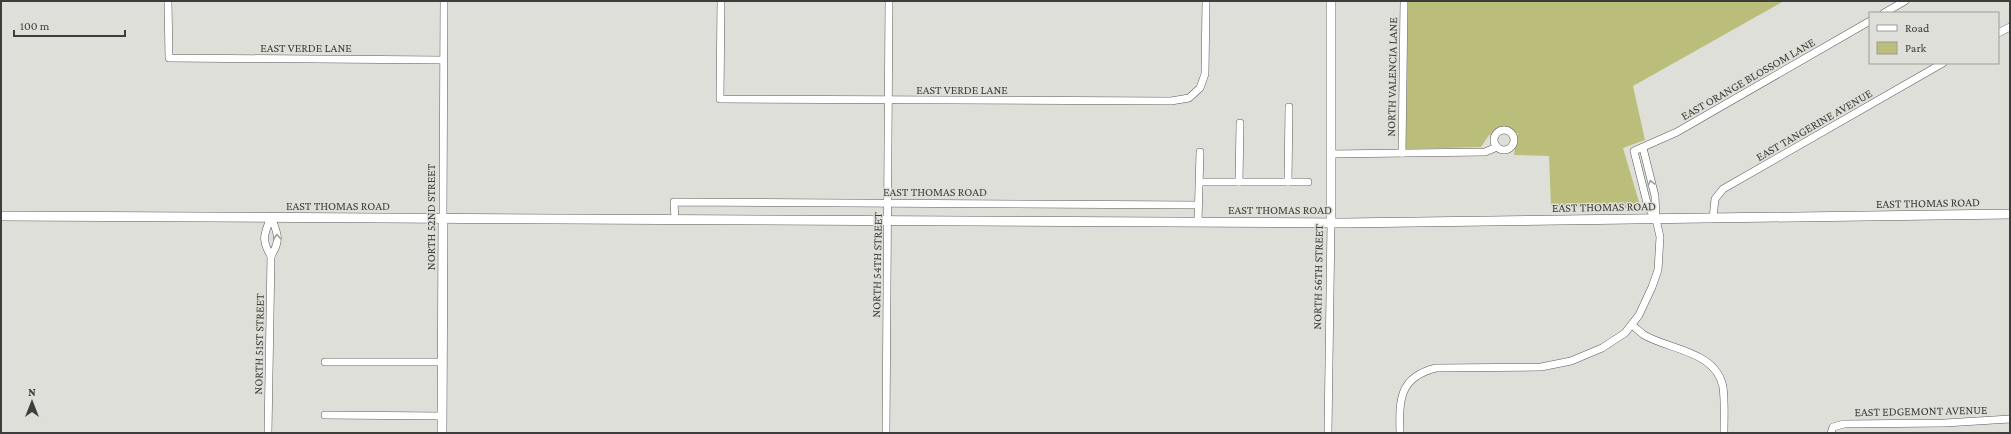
<svg xmlns="http://www.w3.org/2000/svg" width="2011" height="434" font-family="'Crimson Pro',serif">
<style>
.green{fill:#babe7a}
.lines{fill:none;stroke-linecap:round;stroke-linejoin:round}
.minor-casing{stroke:#5b5c57;stroke-width:8}
.major-casing{stroke:#5b5c57;stroke-width:10}
.minor{stroke:#fff;stroke-width:7}
.major{stroke:#fff;stroke-width:9}
.oneway{stroke:#9e9e9d}
.labels{text-anchor:middle;stroke-width:3;stroke-linejoin:round;paint-order:stroke}
.street-label{font-size:12px;fill:#3d3d3b;stroke:#dedfd9}
</style>
<rect width="100%" height="100%" fill="#dedfd9"/>
<!-- green -->
<path class="green" d="M1408,1H1784L1633,86L1645,140L1623,148L1639,202L1636,208L1551,207L1549,156L1514,155L1518,133L1489,135L1481,147L1406,149Z"/>
<g class="lines">
<defs>
<g id="minor">
<path d="M168,1L169,58L443,60"/>
<path d="M721,1L720,99L1171,101L1189,98L1200,88L1205,74L1206,1"/>
<path d="M1884,13L1905,1"/>
<path d="M1998,33L2010,27"/>
<circle cx="1504" cy="140" r="10"/>
<path d="M1402,153L1404,1"/>
<path d="M1331,154L1485,152L1497,147"/>
<path d="M1200,182H1308"/>
<path d="M1239,182L1240,123"/>
<path d="M1288,182L1289,107"/>
<path d="M271,217C264,234 261,240 271,256"/>
<path d="M1713,218L1715,199L1723,189L1943,63"/>
<path d="M443,219L444,1"/>
<path d="M1656,219L1648,207L1634,151L1677,132L1870,21"/>
<path d="M675,220L674,202L1198,205"/>
<path d="M1198,222L1200,152"/>
<path d="M1632,325C1636,328 1640,332 1644,335C1670,350 1716,351 1723,387C1725,402 1724,418 1724,433"/>
<path d="M325,362H442"/>
<path d="M325,415L442,416"/>
<path d="M268,433L271,256C281,240 278,234 271,217"/>
<path d="M886,433L889,1"/>
<path d="M1328,433L1331,223"/>
<path d="M1400,433C1399,400 1399,377 1436,368L1541,367L1571,361L1602,348L1625,333L1639,315L1652,287L1658,270L1660,237L1656,219L1655,196L1643,148"/>
<path d="M1831,433L1833,427L1844,424L1945,423L2010,419"/>
</g>
<g id="major">
<path d="M1,216L1344,223L2010,214"/>
<path d="M1331,223V1"/>
<path d="M442,433L443,219"/>
</g>
</defs>
<!-- minor casing -->
<use href="#minor" class="minor-casing"/>
<!-- major casing -->
<use href="#major" class="major-casing"/>
<!-- minor -->
<use href="#minor" class="minor"/>
<!-- major -->
<use href="#major" class="major"/>
</g>
<!-- one-way arrows -->
<defs><path id="oneway-chevron" d="M-2-3.5L2.5 0L-2 3.5" fill="none" stroke-width="1.6" stroke-linecap="round" stroke-linejoin="round"/></defs>
<g class="oneway">
<use href="#oneway-chevron" transform="translate(1651 183) rotate(-104)"/>
<use href="#oneway-chevron" transform="translate(277 237) rotate(-94)"/>
</g>
<g class="labels">
<!-- street labels -->
<g class="street-label">
<text x="306" y="52">EAST VERDE LANE</text>
<text transform="translate(1392 77) rotate(-89)" y="4">NORTH VALENCIA LANE</text>
<text transform="translate(1748 79) rotate(-30)" y="4">EAST ORANGE BLOSSOM LANE</text>
<text x="962" y="94">EAST VERDE LANE</text>
<text transform="translate(1814 125) rotate(-30)" y="4">EAST TANGERINE AVENUE</text>
<text x="935" y="196">EAST THOMAS ROAD</text>
<text transform="translate(1928 203) rotate(-1)" y="4">EAST THOMAS ROAD</text>
<text x="338" y="210">EAST THOMAS ROAD</text>
<text transform="translate(1604 207) rotate(-1)" y="4">EAST THOMAS ROAD</text>
<text x="1280" y="214">EAST THOMAS ROAD</text>
<text transform="translate(431 217) rotate(-90)" y="4">NORTH 52ND STREET</text>
<text transform="translate(877 265) rotate(-89)" y="4">NORTH 54TH STREET</text>
<text transform="translate(1318 277) rotate(-89)" y="4">NORTH 56TH STREET</text>
<text transform="translate(259 344) rotate(-89)" y="4">NORTH 51ST STREET</text>
<text transform="translate(1921 411) rotate(-1)" y="4">EAST EDGEMONT AVENUE</text>
</g>
</g>
<!-- border -->
<rect width="2011" height="434" fill="none" stroke="#3d3d3b" stroke-width="4"/>
<!-- legend -->
<rect x="1869" y="12" width="130" height="52" fill="#dedfd9" stroke="#9e9e9a"/>
<rect x="1877" y="25" width="20" height="6" fill="#ffffff" stroke="#9e9e9a"/>
<text x="1905" y="32" font-size="12" fill="#3d3d3b">Road</text>
<rect x="1877" y="42" width="20" height="12" fill="#babe7a" stroke="#9e9e9a"/>
<text x="1905" y="52" font-size="12" fill="#3d3d3b">Park</text>
<!-- north arrow -->
<g transform="translate(32 402)" stroke="#dedfd9" stroke-width="3" paint-order="stroke">
<path d="M0-3L7 15L0 10L-7 15Z" fill="#3d3d3b"/>
<text y="-6" font-size="11" font-weight="bold" text-anchor="middle" fill="#3d3d3b">N</text>
</g>
<!-- scale -->
<path d="M14 30v6h111v-6" fill="none" stroke="#3d3d3b" stroke-width="2"/>
<text x="20" y="30" font-size="12" fill="#3d3d3b" stroke="#dedfd9" stroke-width="3" paint-order="stroke">100 m</text>
</svg>
